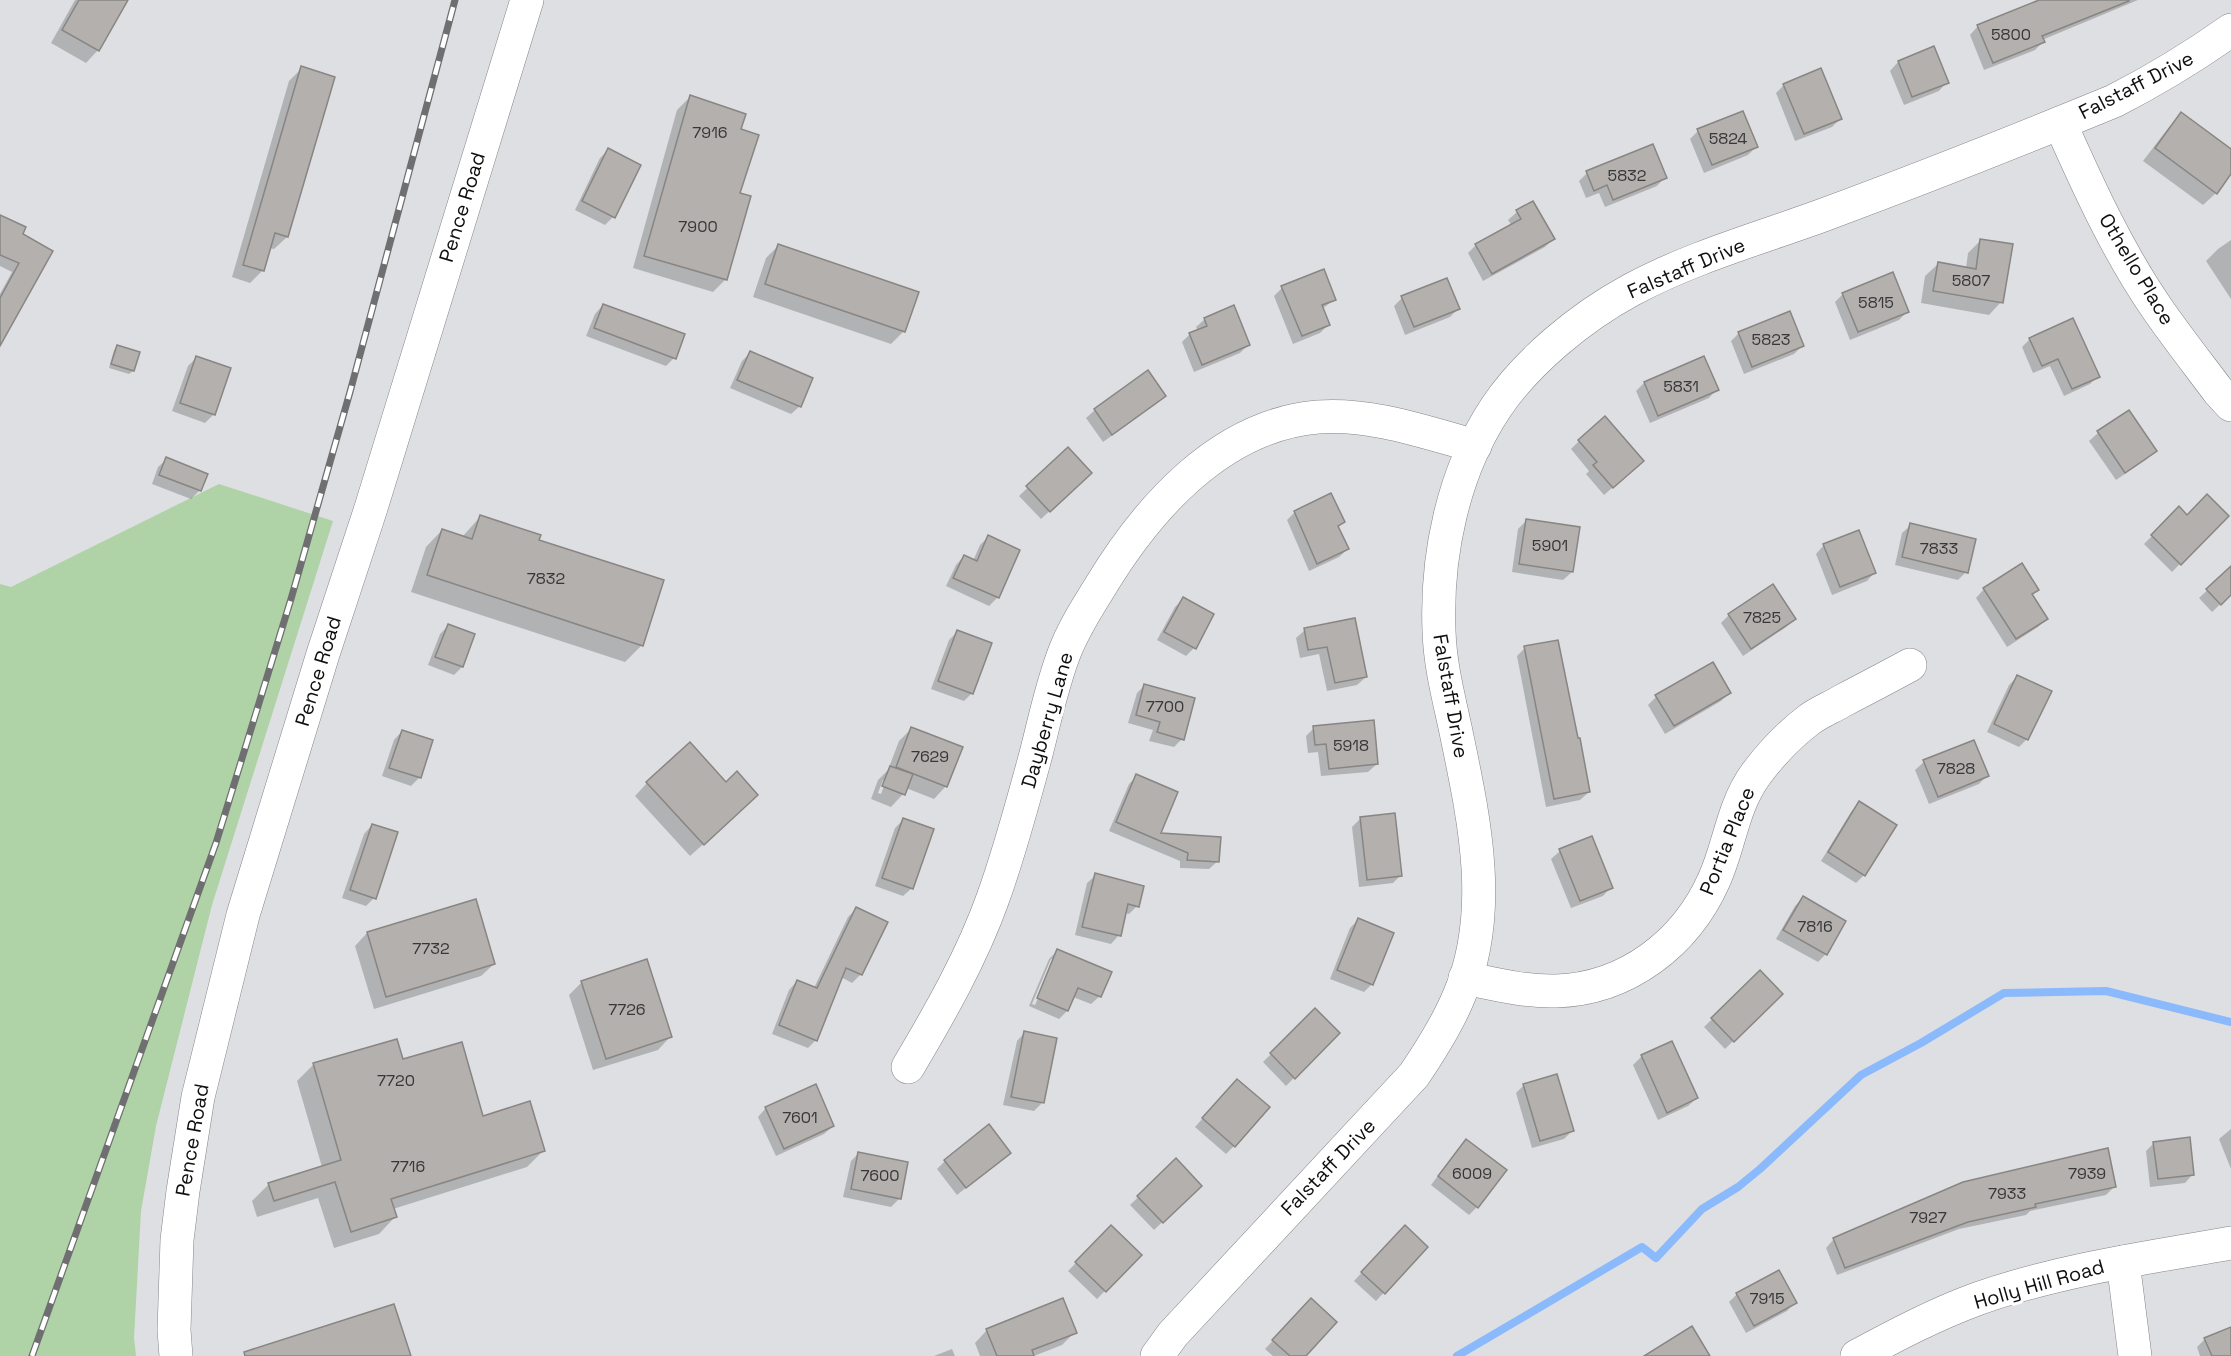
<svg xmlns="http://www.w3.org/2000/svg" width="2231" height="1356" font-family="'Space Grotesk',sans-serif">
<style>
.green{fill:#afd2a6}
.shadow{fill:#0003;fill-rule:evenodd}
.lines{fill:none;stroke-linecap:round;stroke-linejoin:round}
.stream{stroke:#8ab9fc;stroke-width:8}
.building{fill:#b3b0ae;stroke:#888583;stroke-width:1.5}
.minor-casing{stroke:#848588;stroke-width:34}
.minor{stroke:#fff;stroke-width:33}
.rail-casing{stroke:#6f6f71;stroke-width:7}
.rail{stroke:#fff;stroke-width:4.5;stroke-dasharray:14;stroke-linecap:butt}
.labels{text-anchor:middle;stroke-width:6;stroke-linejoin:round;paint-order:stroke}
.number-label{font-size:16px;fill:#383738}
.street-label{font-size:20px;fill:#0f0f10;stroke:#fff}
</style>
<rect width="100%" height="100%" fill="#dedfe2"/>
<!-- green -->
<path class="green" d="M219,484L333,521L212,905L156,1126L141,1211L134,1338L136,1356H0V584L11,587Z"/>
<!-- shadow -->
<g class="shadow">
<path d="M75,0H126L98,50L86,63L51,43Z"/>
<path d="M2045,0H2138L2042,40L2043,42L2035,50L1984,70L1970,35L1978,26Z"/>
<path d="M1933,48L1947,82L1939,91L1904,105L1890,71L1898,62Z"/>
<path d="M302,68L287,237L274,249L269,248L263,270L250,283L232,277L289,81Z"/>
<path d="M1784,85L1840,119L1832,127L1795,141L1776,93Z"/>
<path d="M690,97L739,130L738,194L726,279L713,292L633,268L677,110Z"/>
<path d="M2181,114L2231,151V171L2216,193L2203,205L2143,161L2169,127Z"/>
<path d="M1698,131L1756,147L1748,155L1704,173L1690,139Z"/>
<path d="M608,150L613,217L605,225L575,210L600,158Z"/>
<path d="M1587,173L1665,177L1657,186L1605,207L1599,193L1586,198L1579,181Z"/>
<path d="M1533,203L1553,239L1545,247L1483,281L1468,253L1476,245L1512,226L1508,220L1517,212Z"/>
<path d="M0,217L21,235L51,252L0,342V294L12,272L0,266Z"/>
<path d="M1981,240L2001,302L1989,315L1921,303L1925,276L1938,264L1966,268L1968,253Z"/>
<path d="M2231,240V299L2206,261L2218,249Z"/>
<path d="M779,245L904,331L891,344L753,297L766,258Z"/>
<path d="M1282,288L1334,300L1322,309L1329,324L1320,333L1293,344L1274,296Z"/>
<path d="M1843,294L1908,311L1899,320L1850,340L1835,302Z"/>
<path d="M1402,298L1458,309L1450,317L1405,335L1394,306Z"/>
<path d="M603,305L674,358L666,366L586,336L595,314Z"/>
<path d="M1205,319L1248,345L1240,353L1194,372L1182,342L1190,334L1198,331L1196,327Z"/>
<path d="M1739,333L1802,346L1794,354L1744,374L1731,341Z"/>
<path d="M2030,339L2098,376L2090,384L2064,396L2050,366L2033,373L2022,347Z"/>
<path d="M118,346L133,371L129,374L109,368L114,350Z"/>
<path d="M750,353L800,406L791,414L730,388L742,361Z"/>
<path d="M196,358L214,414L205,423L172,411L188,366Z"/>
<path d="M1703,358L1717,389L1709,398L1650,423L1636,391L1644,383Z"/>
<path d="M1164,396L1156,404L1103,442L1086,418L1095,410Z"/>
<path d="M2129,412L2155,451L2147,459L2116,480L2089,441L2098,433Z"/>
<path d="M1579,441L1634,469L1604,495L1586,474L1589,471L1571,449Z"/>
<path d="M1068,449L1082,481L1041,519L1019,496Z"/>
<path d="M167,459L206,474L199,491L191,499L152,484L158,467Z"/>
<path d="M2179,509L2187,517L2227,516L2172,572L2144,544Z"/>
<path d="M1295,512L1343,522L1337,527L1348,549L1339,557L1309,571L1287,520Z"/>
<path d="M480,517L538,541L642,645L625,662L411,592L426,547L442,530L462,537Z"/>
<path d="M1527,520L1572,572L1563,580L1512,572L1518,529Z"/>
<path d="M1911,525L1966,572L1958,580L1895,565L1902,533Z"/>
<path d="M988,537L1018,550L998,597L989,606L946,586L956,565L964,556L973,561L980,545Z"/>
<path d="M1824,545L1875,572L1867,581L1832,595L1816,554Z"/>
<path d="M2231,568V594L2212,612L2199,598Z"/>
<path d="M1984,589H2037L2031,595L2046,619L2038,627L2007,647L1976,598Z"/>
<path d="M1183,599L1194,648L1186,656L1157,640L1175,607Z"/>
<path d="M1729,615L1794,619L1786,627L1743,656L1721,623Z"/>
<path d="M448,626L462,667L454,675L428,665L440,634Z"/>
<path d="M1305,630L1366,677L1357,685L1327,691L1319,654L1300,658L1296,638Z"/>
<path d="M957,632L972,693L964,701L931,689L949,640Z"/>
<path d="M1525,648L1576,740L1589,792L1580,800L1546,807L1517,656Z"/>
<path d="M2018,676L2027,739L2019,747L1987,732L2009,685Z"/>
<path d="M1145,685L1182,739L1174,747L1149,741L1153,730L1128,723L1137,693Z"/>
<path d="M1729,693L1721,701L1665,734L1648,705L1656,697Z"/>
<path d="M912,728L946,786L934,799L906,788L903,794L891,807L871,799L878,780L888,770L899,741ZM883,780H886L881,794L878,793Z"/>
<path d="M1314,728L1377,764L1368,772L1321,776L1318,752L1308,753L1306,736Z"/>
<path d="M402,731L420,777L411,786L382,776L394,740Z"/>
<path d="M1924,762L1987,776L1979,784L1929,804L1915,770Z"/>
<path d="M1137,776L1159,835L1218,861L1209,869L1180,868V861L1109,831L1129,784Z"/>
<path d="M647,783L744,808L690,856L635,796Z"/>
<path d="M1859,803L1864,875L1856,883L1821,861L1851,812Z"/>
<path d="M1360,819L1401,875L1393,883L1359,887L1352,827Z"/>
<path d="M903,820L912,888L903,896L875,886L895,828Z"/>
<path d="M372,825L374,898L366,906L342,898L364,834Z"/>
<path d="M1591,838L1611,887L1603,896L1571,908L1551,859L1560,851Z"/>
<path d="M1096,875L1137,906L1129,914L1125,913L1119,935L1111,944L1075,935L1087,883Z"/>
<path d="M1803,898L1826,954L1818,962L1776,939L1795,906Z"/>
<path d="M857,908L886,923L861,974L852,983L841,977L816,1040L808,1048L772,1034L789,990L797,981L814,988L848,917Z"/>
<path d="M1358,920L1372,984L1364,992L1330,979L1350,928Z"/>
<path d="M367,933L494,964L481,976L374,1009L355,946Z"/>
<path d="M1057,951L1100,996L1091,1004L1073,997L1067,1011L1059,1019L1029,1006L1049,959ZM1051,959H1055L1035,1005L1032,1004Z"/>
<path d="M1760,972L1781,994L1725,1049L1704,1027Z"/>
<path d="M582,982L670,1037L658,1050L593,1070L569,995Z"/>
<path d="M1315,1010L1338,1033L1286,1086L1263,1062Z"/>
<path d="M1025,1032L1055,1039L1042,1103L1034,1111L1003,1105L1017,1041Z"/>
<path d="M1671,1043L1697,1098L1688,1106L1658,1120L1633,1065L1641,1057Z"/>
<path d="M402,1061L482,1117L544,1150L527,1167L393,1209L395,1217L379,1234L334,1248L318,1198L257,1217L252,1201L269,1184L322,1167L297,1081L314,1064Z"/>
<path d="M1524,1085L1572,1131L1564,1139L1532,1148L1516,1093Z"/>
<path d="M1229,1089L1234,1146L1226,1154L1195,1127Z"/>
<path d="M766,1108L833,1126L824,1134L776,1156L758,1117Z"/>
<path d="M2231,1129V1169L2219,1139Z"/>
<path d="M2154,1143L2193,1174L2185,1183L2150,1187L2146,1151Z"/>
<path d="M1458,1149L1477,1207L1469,1215L1431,1185Z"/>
<path d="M859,1153L900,1198L891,1207L843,1197L851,1161Z"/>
<path d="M1009,1153L957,1195L937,1169L945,1161Z"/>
<path d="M1176,1161L1200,1186L1154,1230L1130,1205Z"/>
<path d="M2114,1187L2106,1195L2030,1211L2026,1215L1959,1229L1837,1275L1826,1248L1834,1239Z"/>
<path d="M1111,1227L1140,1255L1097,1299L1068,1271Z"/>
<path d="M1396,1235L1426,1247L1376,1301L1354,1281Z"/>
<path d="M1737,1294L1795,1302L1787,1311L1746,1333L1729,1302Z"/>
<path d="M1303,1308L1304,1356H1273L1265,1349Z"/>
<path d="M2231,1329V1356H2200L2197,1347L2205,1339Z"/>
<path d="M987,1330L1075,1332L1062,1345L1034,1356H980L975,1343Z"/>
<path d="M952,1349L955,1356H934Z"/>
</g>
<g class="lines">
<!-- stream -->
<path class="stream" d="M1457,1356L1642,1247L1656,1258L1702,1209L1738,1187L1760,1169L1861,1075L1921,1043L2004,993L2106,991L2231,1022"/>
</g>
<!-- building -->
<g class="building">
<path d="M79,0H128L99,51L62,30Z"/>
<path d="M2039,0H2129V1L2042,36L2045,42L1993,63L1977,25Z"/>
<path d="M1934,46L1949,83L1912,97L1898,61Z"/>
<path d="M301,66L335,77L288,237L275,233L264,271L243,265Z"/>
<path d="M1821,68L1842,119L1804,134L1783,84Z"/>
<path d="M690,95L746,114L741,129L759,135L740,193L751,196L727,280L644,256Z"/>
<path d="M1743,111L1758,147L1712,165L1697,129Z"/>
<path d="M2181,112L2231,149V174L2217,194L2155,148Z"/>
<path d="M1653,144L1667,178L1613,200L1607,185L1594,191L1586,171Z"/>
<path d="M608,148L641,165L615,218L582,201Z"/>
<path d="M1533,201L1555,239L1492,274L1475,244L1521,219L1516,210Z"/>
<path d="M0,215L26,227L23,234L53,251L0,346V298L19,263L0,255Z"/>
<path d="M1980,239L2013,244L2003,303L1933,291L1938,262L1976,269Z"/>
<path d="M778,244L919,292L905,332L765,284Z"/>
<path d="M1324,269L1336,300L1322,305L1330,325L1302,336L1281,286Z"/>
<path d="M1893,272L1909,312L1858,332L1842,293Z"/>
<path d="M1447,278L1460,309L1414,327L1401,296Z"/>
<path d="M603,304L685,334L676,359L594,328Z"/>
<path d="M1234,305L1250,345L1202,365L1189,333L1207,326L1204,318Z"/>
<path d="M1790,311L1804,346L1752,367L1738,332Z"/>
<path d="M2073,318L2100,377L2072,389L2058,359L2042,366L2029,338Z"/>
<path d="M117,345L140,352L134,371L111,364Z"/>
<path d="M750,351L813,378L801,407L737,380Z"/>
<path d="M196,356L231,368L215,415L180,403Z"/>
<path d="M1704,356L1719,390L1658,416L1644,382Z"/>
<path d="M1148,370L1166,396L1112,435L1094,409Z"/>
<path d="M2129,410L2157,451L2125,473L2097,431Z"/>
<path d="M1605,416L1644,461L1613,488L1593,465L1597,462L1578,440Z"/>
<path d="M1068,447L1092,473L1050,512L1026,486Z"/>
<path d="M166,457L208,474L201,491L159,475Z"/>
<path d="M1331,493L1345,522L1338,526L1349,549L1317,564L1294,511Z"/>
<path d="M2207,494L2229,516L2181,565L2151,535L2179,506L2187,515Z"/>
<path d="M480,515L541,535L539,540L664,580L643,646L427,575L442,529L472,539Z"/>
<path d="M1526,519L1580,527L1573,572L1519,564Z"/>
<path d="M1910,523L1976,539L1968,573L1902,557Z"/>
<path d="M1859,530L1876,573L1840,587L1823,544Z"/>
<path d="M988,535L1020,550L999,598L953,578L964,555L977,561Z"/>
<path d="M2022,563L2039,590L2032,594L2048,619L2016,639L1983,588Z"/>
<path d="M2231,566V595L2221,605L2206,589Z"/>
<path d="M1773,584L1796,619L1751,649L1728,614Z"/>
<path d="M1183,597L1214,614L1196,649L1164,632Z"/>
<path d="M1355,618L1367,677L1335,683L1327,647L1308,650L1304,628Z"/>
<path d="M448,624L475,634L463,667L435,657Z"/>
<path d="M957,630L992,643L973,694L938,681Z"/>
<path d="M1558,640L1578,738H1580L1590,792L1554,799L1524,646Z"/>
<path d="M1713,662L1731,693L1674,726L1655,695Z"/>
<path d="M2017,675L2052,691L2028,740L1994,724Z"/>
<path d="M1144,684L1195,698L1184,740L1157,732L1160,722L1136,715Z"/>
<path d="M1374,720L1378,764L1329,769L1326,744L1315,745L1313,726Z"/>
<path d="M911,727L963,747L947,787L896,767Z"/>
<path d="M402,730L433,740L421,778L389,768Z"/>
<path d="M1974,740L1989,776L1938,797L1923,760Z"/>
<path d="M690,742L726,782L737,771L758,795L704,845L646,782Z"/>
<path d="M890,766L913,774L905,795L882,786Z"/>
<path d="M1136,774L1178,792L1161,833L1221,837L1219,862L1187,860L1188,853L1116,822Z"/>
<path d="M1859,801L1897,825L1865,876L1828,852Z"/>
<path d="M1395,813L1402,876L1367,880L1360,817Z"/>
<path d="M903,818L934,829L913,889L882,878Z"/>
<path d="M372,824L398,832L376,899L350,890Z"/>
<path d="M1592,836L1613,888L1580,901L1559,849Z"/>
<path d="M1095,873L1144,886L1139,907L1128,904L1121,936L1082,927Z"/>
<path d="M1803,896L1846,921L1827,955L1783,930Z"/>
<path d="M476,899L495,964L386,997L367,932Z"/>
<path d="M856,907L888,922L862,975L846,968L817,1041L779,1025L797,980L817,988Z"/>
<path d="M1358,918L1394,933L1373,985L1337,970Z"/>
<path d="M1057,949L1112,972L1101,997L1078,988L1068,1011L1037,998Z"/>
<path d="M647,959L672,1037L606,1059L581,981Z"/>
<path d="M1760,970L1783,994L1734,1042L1711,1018Z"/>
<path d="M1315,1008L1340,1033L1295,1079L1270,1053Z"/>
<path d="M1024,1031L1057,1038L1044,1103L1011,1097Z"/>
<path d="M397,1039L403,1059L462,1042L483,1116L530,1101L545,1151L391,1199L397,1217L351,1232L335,1182L274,1201L268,1183L341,1160L313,1063Z"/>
<path d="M1672,1041L1698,1098L1667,1113L1641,1055Z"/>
<path d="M1557,1074L1574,1131L1540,1141L1523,1084Z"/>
<path d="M1237,1079L1270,1107L1235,1147L1202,1118Z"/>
<path d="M816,1084L834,1126L784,1149L765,1107Z"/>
<path d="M989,1124L1011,1153L966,1188L944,1160Z"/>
<path d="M2190,1137L2194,1175L2158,1179L2153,1142Z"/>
<path d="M1466,1139L1507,1170L1478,1208L1438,1176Z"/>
<path d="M2108,1148L2116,1187L2035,1204L2036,1207L1968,1222L1845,1268L1833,1238L1963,1182Z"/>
<path d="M858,1152L908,1162L901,1199L851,1189Z"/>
<path d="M1176,1158L1202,1186L1163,1223L1137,1196Z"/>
<path d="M1111,1225L1142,1255L1106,1292L1075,1262Z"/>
<path d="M1405,1225L1428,1247L1385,1294L1361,1272Z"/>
<path d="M1779,1270L1797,1303L1754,1326L1736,1293Z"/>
<path d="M1063,1298L1077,1333L1032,1350L1034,1356H997L986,1329Z"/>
<path d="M1311,1298L1337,1322L1306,1356H1290L1272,1340Z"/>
<path d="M394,1304L411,1356H245L244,1352Z"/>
<path d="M1692,1326L1710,1356H1644Z"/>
<path d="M2231,1327V1356H2212L2204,1338Z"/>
</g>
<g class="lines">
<defs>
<g id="minor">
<path d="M2060,123C2088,186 2117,250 2156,307C2176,336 2198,364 2219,392L2231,405"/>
<path d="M1465,978C1495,984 1525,992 1556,991C1627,989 1686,943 1714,880C1730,845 1732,807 1756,774C1771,754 1790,734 1810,719C1820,712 1832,707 1842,701C1865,689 1888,677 1910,665"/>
<path d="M908,1067C940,1013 972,957 993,898C1010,851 1023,802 1036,754C1045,719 1052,684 1065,651C1074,628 1087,608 1100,587C1147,509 1220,425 1318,417C1371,413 1424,432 1475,446"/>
<path d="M2123,1262L2135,1356"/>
<path d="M176,1356L174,1330L177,1240L183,1191L198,1097L243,915L323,654L371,508L527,0"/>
<path d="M1157,1356L1173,1334L1414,1075C1431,1050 1447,1025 1459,996C1496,911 1473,814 1455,727C1448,695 1440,664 1439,631C1436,555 1453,473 1495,409C1526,362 1581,317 1631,290C1692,257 1761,238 1826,214C1923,178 2019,140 2114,101C2155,80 2193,57 2231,30"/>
<path d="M1857,1356C1896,1335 1936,1314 1977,1299C2059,1270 2145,1258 2231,1243"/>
</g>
</defs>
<!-- minor casing -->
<use href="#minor" class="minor-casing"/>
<!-- minor -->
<use href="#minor" class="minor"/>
<defs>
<path id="rail" d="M32,1356L216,843L291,599L350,392L455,0"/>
</defs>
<!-- rail casing -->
<use href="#rail" class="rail-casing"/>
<!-- rail -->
<use href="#rail" class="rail"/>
</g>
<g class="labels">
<!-- number labels -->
<g class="number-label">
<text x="2011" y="40">5800</text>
<text x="710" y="138">7916</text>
<text x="1728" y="144">5824</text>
<text x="1627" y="181">5832</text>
<text x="698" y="232">7900</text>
<text x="1971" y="286">5807</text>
<text x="1876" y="308">5815</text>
<text x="1771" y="345">5823</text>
<text x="1681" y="392">5831</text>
<text x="1550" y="551">5901</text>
<text x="1939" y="554">7833</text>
<text x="546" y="584">7832</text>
<text x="1762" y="623">7825</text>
<text x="1165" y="712">7700</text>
<text x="1351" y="751">5918</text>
<text x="930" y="762">7629</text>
<text x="1956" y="774">7828</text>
<text x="1815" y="932">7816</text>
<text x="431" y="954">7732</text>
<text x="627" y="1015">7726</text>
<text x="396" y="1086">7720</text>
<text x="800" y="1123">7601</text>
<text x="408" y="1172">7716</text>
<text x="1472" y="1179">6009</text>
<text x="2087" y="1179">7939</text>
<text x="880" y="1181">7600</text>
<text x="2007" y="1199">7933</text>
<text x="1928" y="1223">7927</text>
<text x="1767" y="1304">7915</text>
</g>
<!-- street labels -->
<g class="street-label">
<text transform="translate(2136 85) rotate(-27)" y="7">Falstaff Drive</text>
<text transform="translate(462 207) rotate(-73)" y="7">Pence Road</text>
<text transform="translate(1686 268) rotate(-23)" y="7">Falstaff Drive</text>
<text transform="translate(2137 269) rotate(59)" y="7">Othello Place</text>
<text transform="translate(318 671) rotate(-73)" y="7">Pence Road</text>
<text transform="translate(1451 696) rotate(80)" y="7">Falstaff Drive</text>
<text transform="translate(1047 720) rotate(-74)" y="7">Dayberry Lane</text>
<text transform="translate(1727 841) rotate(-68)" y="7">Portia Place</text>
<text transform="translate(192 1140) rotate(-80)" y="7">Pence Road</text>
<text transform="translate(1328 1167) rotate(-46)" y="7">Falstaff Drive</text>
<text transform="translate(2039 1284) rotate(-16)" y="7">Holly Hill Road</text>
</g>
</g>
</svg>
